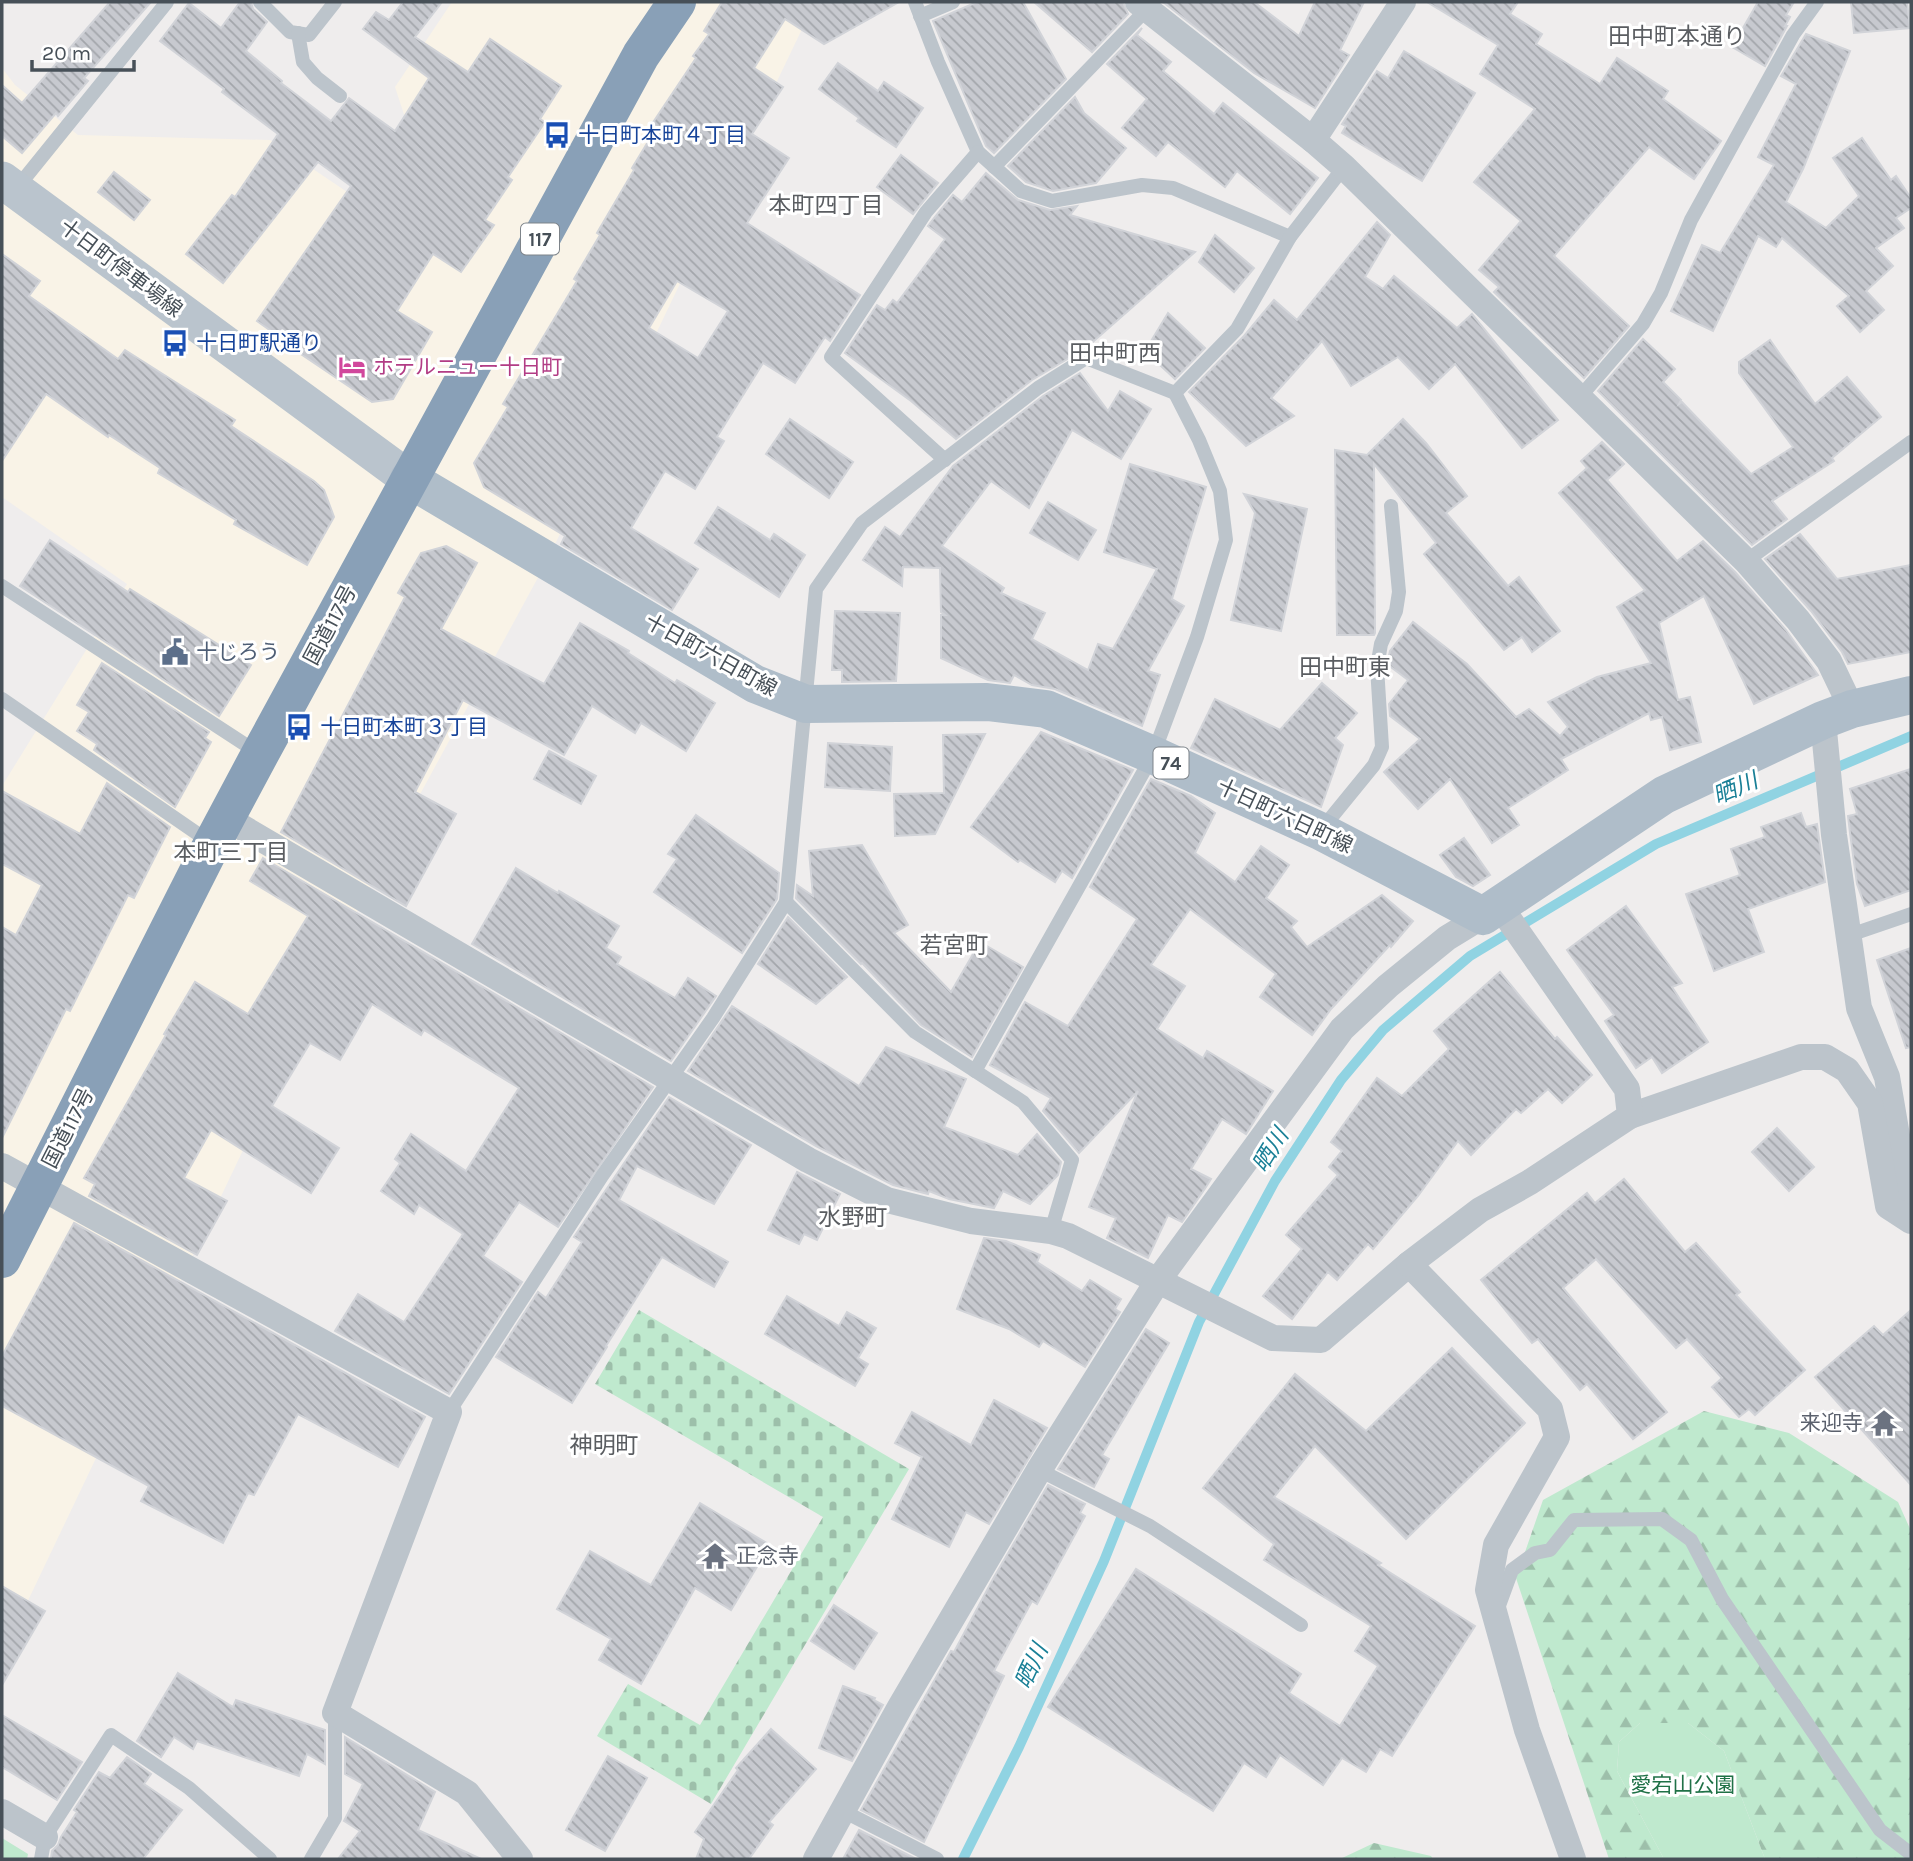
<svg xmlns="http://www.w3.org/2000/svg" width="1913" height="1861" font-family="Karla,'Noto Sans JP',sans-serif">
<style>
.commercial{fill:#f9f3e7}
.green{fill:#bfe9ce}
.forest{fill:url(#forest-firs)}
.cemetery{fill:url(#cemetery-stones)}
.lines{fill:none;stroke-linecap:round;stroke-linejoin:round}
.stream{stroke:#90d3e2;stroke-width:10}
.building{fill:url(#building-back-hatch);stroke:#d1d3d8;stroke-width:2;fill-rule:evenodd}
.lane{stroke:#bcc4cb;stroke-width:14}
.street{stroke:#bcc4cb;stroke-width:26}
.secondary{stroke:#bac4cd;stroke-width:37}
.primary{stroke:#afbdc9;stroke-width:38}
.highway{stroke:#89a0b7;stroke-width:38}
.labels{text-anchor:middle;stroke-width:6;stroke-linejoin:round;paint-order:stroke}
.shield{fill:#fff;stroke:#7e848a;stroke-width:2}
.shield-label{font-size:19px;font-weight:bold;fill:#475058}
.transit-label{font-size:21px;fill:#164399;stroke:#fff;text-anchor:start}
.street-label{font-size:21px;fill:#475058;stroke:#fff}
.hotel-label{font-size:21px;fill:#b23c85;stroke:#fff;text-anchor:start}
.service-label{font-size:21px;fill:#4e5e75;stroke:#fff;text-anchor:start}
.worship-label{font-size:21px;fill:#5b616d;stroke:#fff;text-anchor:end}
.park-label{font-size:21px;fill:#207147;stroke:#fff}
.neighbourhood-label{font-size:23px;fill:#5a5d61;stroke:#fff}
.water-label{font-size:23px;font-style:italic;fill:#1a8097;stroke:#fff}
</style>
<defs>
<pattern id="forest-firs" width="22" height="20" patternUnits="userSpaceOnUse" patternTransform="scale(1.75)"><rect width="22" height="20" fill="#bfe9ce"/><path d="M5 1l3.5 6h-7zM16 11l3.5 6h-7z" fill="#9dbfaa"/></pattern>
<pattern id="cemetery-stones" width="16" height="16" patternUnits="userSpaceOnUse" patternTransform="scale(1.75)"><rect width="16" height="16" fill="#bfe9ce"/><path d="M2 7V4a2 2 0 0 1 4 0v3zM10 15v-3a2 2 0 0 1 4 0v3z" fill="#9dbfaa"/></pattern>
<pattern id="building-back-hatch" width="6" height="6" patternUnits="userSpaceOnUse" patternTransform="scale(1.75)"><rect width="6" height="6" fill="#c7c9cf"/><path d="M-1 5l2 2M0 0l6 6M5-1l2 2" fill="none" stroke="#a3a6ab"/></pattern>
</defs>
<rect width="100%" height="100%" fill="#efeded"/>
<!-- commercial -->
<path class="commercial" d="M452,2H815L547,561L363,899L2,1655V786L127,584L2,497V68L15,85L78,135L270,140L362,202L413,142L395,87Z"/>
<!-- green -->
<g class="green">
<path d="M1640,1723H1688L1724,1751L1765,1859H1664L1617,1771L1619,1742Z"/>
<path d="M2,1838L28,1854L27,1859H2Z"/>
</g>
<!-- forest -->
<g class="forest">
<path d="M1704,1411L1789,1433L1898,1502L1911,1531V1859H1765L1724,1751L1688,1723H1640L1619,1742L1617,1771L1664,1859H1609L1516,1578L1543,1500Z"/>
<path d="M1374,1843L1431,1856L1433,1859H1340Z"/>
</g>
<!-- cemetery -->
<path class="cemetery" d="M639,1310L909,1469L711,1804L597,1736L628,1684L700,1725L823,1517L595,1384Z"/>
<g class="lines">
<!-- stream -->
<path class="stream" d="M963,1859L1019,1747L1104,1561L1199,1322L1275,1181L1341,1080L1383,1030L1470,956L1656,844L1911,736"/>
</g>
<!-- building -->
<g class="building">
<path d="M110,2H151L84,78L88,81L58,116L56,113L22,153L2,136V85L22,103Z"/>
<path d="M240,2H251L253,9L267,22L246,51L282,81L281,83L331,121L349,98L395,131L429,78L363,29L376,12L389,20L403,2H442L415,37L468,72L490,39L561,86L540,119L545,122L508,177L512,180L485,220L494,225L461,272L433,254L397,311L432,332L393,399L372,402L298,352L299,351L257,321L351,186L318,162L223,283L186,254L232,195L235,197L278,134L222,92L224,89L160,41L189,3L221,28Z"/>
<path d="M722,2H899L824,44L785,19L754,68L783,87L752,134L789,158L747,223L860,295L830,341L825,337L795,383L763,363L717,437L724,441L695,489L665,471L631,528L698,569L672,610L561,544L565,536L484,487L474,463L508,407L503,404L577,281L574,279L600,235L597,233L634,170L632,168L657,127L652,124L696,58L693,56L709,34L704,31ZM677,281L728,311L698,358L649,328Z"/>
<path d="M977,2H1023L1066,79L994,153L986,146L933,21Z"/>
<path d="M1034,2H1123L1128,14L1092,52Z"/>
<path d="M1163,2H1254L1299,36L1315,2H1364L1340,50L1349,55L1315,108L1254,73Z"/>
<path d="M1427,2H1518L1510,14L1542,34L1536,44L1600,84L1617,58L1668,91L1663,99L1721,141L1694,179L1649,147L1554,256L1629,326L1584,378L1494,292L1499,287L1479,270L1521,221L1474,182L1535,109L1480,74L1498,45Z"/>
<path d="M1758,2H1794L1786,15L1790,17L1785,26H1787L1765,66L1732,47Z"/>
<path d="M1851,2H1907L1910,28L1854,33Z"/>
<path d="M1142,28L1137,35L1171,62L1163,71L1214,114L1223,103L1318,178L1290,214L1237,171L1225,187L1168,142L1156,156L1122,128L1147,99L1107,64Z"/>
<path d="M1806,34L1850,51L1803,169L1786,202L1826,228L1859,196L1833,158L1862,138L1891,180L1896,176L1911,198V208L1896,218L1904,228L1876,248L1893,266L1866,291L1884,310L1860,332L1837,306L1849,296L1782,238L1776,247L1758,236L1713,331L1671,311L1702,245L1720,253L1774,165L1758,157L1796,84L1781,76Z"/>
<path d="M1404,51L1475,93L1422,181L1342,133L1346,126L1342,124L1377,71L1388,78Z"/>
<path d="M838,63L878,91L884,82L923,108L896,147L857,121L859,118L819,89Z"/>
<path d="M1075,97L1084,113L1126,148L1096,183L1053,191L1026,182L1008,166Z"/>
<path d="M901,155L938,183L913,214L877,187Z"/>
<path d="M114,172L150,200L134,220L98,192Z"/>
<path d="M986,173L1018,200L1050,210L1077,206L1070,215L1195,252L1086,348L1032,380L956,439L911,401L845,353L877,305L885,310L893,300L897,303L945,239L928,226L934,218L953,195L962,202Z"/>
<path d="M1377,222L1390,235L1365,277L1383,289L1394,276L1457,328L1472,314L1558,420L1522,448L1455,364L1429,389L1398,357L1351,386L1322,341L1271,398L1294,416L1246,446L1189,392L1244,336L1274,300L1297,320Z"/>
<path d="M1215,235L1254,268L1234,292L1199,262Z"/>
<path d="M2,254L40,281L29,296L118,359L125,350L235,420L231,426L314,481L324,490L334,517L307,565L234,524L236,520L158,473L160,468L109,435L108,437L46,394L2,461Z"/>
<path d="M1168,313L1205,348L1175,379L1145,351Z"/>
<path d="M1643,339L1675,369L1663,382L1681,400L1679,404L1682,402L1751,474L1793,447L1739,373V362L1770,340L1815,404L1847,377L1881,417L1832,458L1834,461L1772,501L1787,519L1752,545L1598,391Z"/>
<path d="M1080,373L1108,411L1120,391L1151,409L1121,459L1072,430L1029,508L991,481L942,546L1004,588L1001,593L1045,613L1032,639L1088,670L1098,644L1113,649L1157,569L1104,552L1130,464L1206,487L1172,599L1184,606L1148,671L1160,675L1142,726L1055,689L1032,685L1014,675L1010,683L988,680L941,658V615H945L941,612L940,568L903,567L902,586L863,560L885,527L900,537L953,466L1043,396Z"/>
<path d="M790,419L853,462L829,498L766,454Z"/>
<path d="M1403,419L1426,443L1467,496L1446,513L1508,586L1519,577L1560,631L1532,652L1522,637L1504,650L1424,554L1436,543L1374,464L1375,633L1374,635H1337L1335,450L1367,455Z"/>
<path d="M1602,442L1624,464L1607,480L1677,561L1703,541L1735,572L1786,630L1818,675L1754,704L1704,596L1659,623L1678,700L1690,697L1701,742L1670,750L1662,717L1651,720L1649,713L1561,759L1568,770L1508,808L1519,825L1492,843L1450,779L1418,809L1384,772L1420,739L1390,716L1389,704L1408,680L1387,664L1390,651L1413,622L1467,664L1516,717L1529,709L1560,736L1568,727L1548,702L1597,677L1651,663L1617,607L1645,590L1559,493L1587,468L1581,461Z"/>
<path d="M1244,494L1307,509L1281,631L1231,620L1255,513Z"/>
<path d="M1048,502L1096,530L1078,560L1030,533Z"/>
<path d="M718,507L770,540L774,534L805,555L779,597L695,543Z"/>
<path d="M1800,534L1837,579L1911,565V652L1848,664L1842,652L1811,611L1765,559Z"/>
<path d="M50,540L128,592L130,589L251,665L219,716L20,586Z"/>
<path d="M446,546L477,563L441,629L544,684L580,623L629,651L628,653L675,683L677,680L715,703L686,751L641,723L635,733L592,706L564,755L463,700L415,792L456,814L406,906L281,832L405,597L398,593L421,553Z"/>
<path d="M835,611L900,613L896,681L842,682V670H832Z"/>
<path d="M102,663L209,732L205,738L211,742L175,807L94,750L97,744L77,731L89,712L77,705Z"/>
<path d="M1322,683L1357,713L1335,738L1343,745L1321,807L1191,748L1215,699L1280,730Z"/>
<path d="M1041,732L1133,770L1072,878L1062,871L1055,882L1020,860L1018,862L971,827Z"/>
<path d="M985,734L935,834L895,836L894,794L944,793L943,735Z"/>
<path d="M828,743L892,747L890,791L825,787Z"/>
<path d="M549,751L596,776L581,804L534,779Z"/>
<path d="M1911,769V890L1865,906L1857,884L1850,833L1848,816L1857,814L1850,789Z"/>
<path d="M1151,779L1191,796L1215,813L1195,853L1235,882L1261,846L1289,865L1266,898L1297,921L1291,927L1307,947L1382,895L1413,921L1391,947L1390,945L1331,1009L1312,1035L1260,997L1276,974L1190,909L1151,965L1185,986L1157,1029L1203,1058L1207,1051L1273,1091L1246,1134L1222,1119L1191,1169L1211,1179L1206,1187L1182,1222L1168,1215L1148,1258L1107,1238L1116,1218L1089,1207L1138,1091L1079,1153L1043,1111L1051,1098L990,1065L1025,1002L1068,1026L1137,919L1090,887Z"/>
<path d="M107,783L170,827L134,898L128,895L70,1011L66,1009L2,1138V927L16,935L42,885L2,864V791L80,834Z"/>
<path d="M1801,813L1806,827L1817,824L1825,882L1748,909L1764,952L1714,971L1686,894L1740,875L1731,849L1765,837L1761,827Z"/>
<path d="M696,815L779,873L777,899L742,953L654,892L677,859L668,854Z"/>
<path d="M1464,838L1490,875L1473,886L1456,877L1440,855Z"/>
<path d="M862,845L908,925L894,933L951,992L980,942L1023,967L972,1057L921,1025L862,963L861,964L796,898L797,885L813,896L809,851Z"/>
<path d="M263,858L653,1087L558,1227L519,1202L483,1256L522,1282L449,1394L335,1331L358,1294L404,1322L463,1234L419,1205L414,1214L381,1191L400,1163L395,1159L411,1134L466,1171L519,1088L424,1030L421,1035L372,1004L340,1060L310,1043L272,1106L339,1148L311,1193L211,1130L184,1178L227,1201L197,1255L89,1196L95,1184L84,1178L166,1035L164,1034L195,982L248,1014L308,916L250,881Z"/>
<path d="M516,868L558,893L559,891L619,926L606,948L621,957L617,964L675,998L688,978L716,996L671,1061L472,944Z"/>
<path d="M1626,906L1682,983L1672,987L1708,1042L1662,1073L1652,1057L1636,1068L1605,1021L1614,1015L1567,950Z"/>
<path d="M788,917L847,977L816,1004L758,964Z"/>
<path d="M1911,948V1047L1906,1048L1877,960Z"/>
<path d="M1500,972L1555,1039L1557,1037L1592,1075L1562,1103L1548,1089L1521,1113L1516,1109L1471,1155L1458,1141L1418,1196L1373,1249L1368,1244L1337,1280L1328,1272L1292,1319L1263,1296L1302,1249L1286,1235L1338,1175L1329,1167L1342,1151L1331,1142L1377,1078L1402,1096L1449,1049L1434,1031Z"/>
<path d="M732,1006L859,1086L886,1047L966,1079L944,1127L1018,1155L1037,1134L1061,1162L1058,1175L1030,1204L1003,1191L994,1208L949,1199L929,1191L928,1194L893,1185L816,1146L688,1071Z"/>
<path d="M669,1097L751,1145L714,1204L637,1166L619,1200L728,1262L714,1287L662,1257L606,1346L607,1347L572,1403L496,1357L538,1292L546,1298L582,1242L574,1237Z"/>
<path d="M1777,1128L1814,1167L1789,1191L1752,1152Z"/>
<path d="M797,1172L840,1194L817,1240L804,1234L799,1244L768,1230Z"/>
<path d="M1624,1179L1685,1252L1696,1243L1740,1292L1736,1295L1805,1370L1755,1415L1749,1409L1739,1417L1712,1387L1722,1378L1687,1339L1676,1348L1596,1259L1563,1288L1667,1412L1633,1439L1587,1384L1580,1390L1538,1339L1532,1343L1481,1280L1587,1193L1595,1203Z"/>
<path d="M74,1223L425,1417L398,1467L298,1414L254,1495L248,1493L223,1543L141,1501L149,1486L2,1406V1356Z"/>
<path d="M984,1238L1006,1241L1040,1255L1037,1262L1082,1291L1090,1280L1121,1299L1115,1309L1120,1312L1085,1367L1043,1341L1039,1347L1009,1329L957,1309Z"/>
<path d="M787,1296L839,1326L847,1312L876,1328L858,1358L868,1364L855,1386L765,1334Z"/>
<path d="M1911,1310V1485L1815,1377L1874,1326L1883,1335Z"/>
<path d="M1146,1329L1169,1343L1102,1455L1109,1459L1094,1487L1058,1469Z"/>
<path d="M1452,1348L1525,1423L1406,1539L1315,1446L1274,1497L1381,1563L1378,1565L1475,1626L1392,1756L1380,1749L1366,1772L1342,1758L1323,1785L1280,1755L1266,1777L1244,1763L1213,1811L1048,1707L1136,1569L1301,1674L1289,1693L1340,1726L1378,1666L1355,1651L1371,1626L1264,1560L1274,1544L1203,1488L1295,1374L1366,1431Z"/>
<path d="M994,1400L1047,1428L989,1524L966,1512L949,1547L892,1519L922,1457L895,1443L912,1412L971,1445Z"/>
<path d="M1048,1485L1085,1504L1080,1513L1085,1516L1037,1604L1032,1601L994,1671L1004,1676L924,1842L861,1810L951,1651L954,1652L993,1579Z"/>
<path d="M700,1503L770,1545L731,1610L695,1588L641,1684L599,1660L611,1639L557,1609L590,1551L651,1585Z"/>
<path d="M2,1586L45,1611L2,1685Z"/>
<path d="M834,1605L877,1633L854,1669L811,1641Z"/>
<path d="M178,1673L233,1707L236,1700L325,1730V1764L307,1754L299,1776L197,1741L193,1749L174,1737L161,1757L137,1741Z"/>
<path d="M843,1686L875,1698L874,1700L883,1705L852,1761L819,1748Z"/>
<path d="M2,1715L82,1762L57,1800L2,1767Z"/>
<path d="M771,1729L816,1769L769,1822L773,1825L749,1859H696L704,1839L695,1832L738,1770L736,1768Z"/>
<path d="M345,1737L435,1792L418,1830L481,1859H338L360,1831L344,1821L363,1784L345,1774Z"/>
<path d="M608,1756L647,1778L605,1851L566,1830Z"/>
<path d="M127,1757L151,1774L144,1784L182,1810L143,1859H51L52,1851L58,1845L61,1837L77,1812L74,1810L99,1772L110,1778Z"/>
<path d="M859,1830L916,1859H843Z"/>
</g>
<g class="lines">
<!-- lane -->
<g class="lane">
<path d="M260,2L290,32L309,35L335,2"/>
<path d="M915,2L938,62L978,152L1021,191L1052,201L1142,185L1173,188L1290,237"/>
<path d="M920,16L953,2"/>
<path d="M298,33L303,62L317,78L340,96"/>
<path d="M994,167L1147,9"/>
<path d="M16,189L167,2"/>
<path d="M1580,397L1643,324L1661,293L1691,220L1793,35L1817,2"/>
<path d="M945,460L831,357L926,212L978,152"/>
<path d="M1746,561L1911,442"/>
<path d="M2,586L258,753"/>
<path d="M2,699L211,843"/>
<path d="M1321,830L1374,765L1382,747L1377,667L1381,644L1396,611L1399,592L1391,506"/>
<path d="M786,902L915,1032L1023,1102L1072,1160L1051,1231"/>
<path d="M1850,935L1911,914"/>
<path d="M975,1071L1153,755L1197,637L1226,540L1220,491L1199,440L1175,393L1237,329L1290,237L1344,167"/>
<path d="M449,1412L602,1176L713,1018L786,902L816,589L862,523L1038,388L1086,358L1175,393"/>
<path d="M1039,1470L1150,1526L1301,1625"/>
<path d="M1497,1611L1512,1570L1535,1553L1550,1550L1574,1520L1662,1519L1691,1540L1722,1599L1880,1830L1911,1854"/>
<path d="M843,1811L937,1859"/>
<path d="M41,1859L45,1837L111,1735L189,1788L270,1859"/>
<path d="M311,1859L335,1818V1713"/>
</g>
<!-- street -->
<g class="street">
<path d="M1138,2L1313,140L1344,167L1746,561L1798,620L1829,661L1852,709"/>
<path d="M1313,140L1403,2"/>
<path d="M1823,720L1834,835L1859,1008L1887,1077L1911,1218"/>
<path d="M226,818L808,1160L887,1200L971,1221L1051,1231L1068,1236L1273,1338L1321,1340L1409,1264L1550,1409L1557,1437L1496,1545L1488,1590L1527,1730L1573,1859"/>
<path d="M1630,1116L1801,1057H1825L1847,1070L1870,1103L1888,1206L1911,1221"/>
<path d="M2,1166L449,1412L335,1713L467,1793L520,1859"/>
<path d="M1409,1264L1480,1210L1530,1182L1630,1116L1627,1089L1499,905"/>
<path d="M2,1812L45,1837"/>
<path d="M816,1859L900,1707L1039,1470L1159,1279L1342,1029L1388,986L1447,938L1483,916"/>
</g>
<!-- secondary -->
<path class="secondary" d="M2,180L409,479"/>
<!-- primary -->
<path class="primary" d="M409,479L755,684L806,704L987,702L1046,709L1153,755L1320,831L1483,916L1664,795L1823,720L1852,709L1911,695"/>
<!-- highway -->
<path class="highway" d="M2,1259L212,844L260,754L641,55L677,2"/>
</g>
<!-- icons -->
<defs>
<symbol id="bus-bare" viewBox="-9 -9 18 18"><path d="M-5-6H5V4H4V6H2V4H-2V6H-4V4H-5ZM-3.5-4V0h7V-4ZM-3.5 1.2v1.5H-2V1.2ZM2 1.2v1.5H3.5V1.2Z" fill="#1a4fb4" stroke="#fff" stroke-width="2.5" paint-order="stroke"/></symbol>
<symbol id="hotel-bare" viewBox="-9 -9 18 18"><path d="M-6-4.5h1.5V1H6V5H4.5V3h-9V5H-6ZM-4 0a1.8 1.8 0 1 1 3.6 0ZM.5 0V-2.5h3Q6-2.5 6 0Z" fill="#d1479c" stroke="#fff" stroke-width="2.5" paint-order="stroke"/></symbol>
<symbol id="civic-bare" viewBox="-9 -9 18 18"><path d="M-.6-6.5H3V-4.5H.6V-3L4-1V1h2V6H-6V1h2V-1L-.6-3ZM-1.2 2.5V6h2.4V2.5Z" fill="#5c6f8a" stroke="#fff" stroke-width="2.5" paint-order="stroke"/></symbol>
<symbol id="temple-bare" viewBox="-9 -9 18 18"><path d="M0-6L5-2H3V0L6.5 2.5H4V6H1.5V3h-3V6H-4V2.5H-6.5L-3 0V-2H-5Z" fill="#6b7280" stroke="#fff" stroke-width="2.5" paint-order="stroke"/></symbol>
</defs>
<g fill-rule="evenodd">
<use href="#bus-bare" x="538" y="116" width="38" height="38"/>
<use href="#bus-bare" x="156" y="324" width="38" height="38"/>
<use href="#hotel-bare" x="333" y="348" width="38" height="38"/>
<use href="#civic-bare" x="156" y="633" width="38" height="38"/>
<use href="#bus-bare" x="280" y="708" width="38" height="38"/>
<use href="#temple-bare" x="1865" y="1404" width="38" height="38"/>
<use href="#temple-bare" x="696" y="1537" width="38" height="38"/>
</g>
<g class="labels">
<!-- shield labels -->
<g class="shield">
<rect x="521" y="223.5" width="38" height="31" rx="5"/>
<rect x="1153.5" y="747.5" width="35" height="31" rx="5"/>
</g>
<g class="shield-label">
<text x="540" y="246">117</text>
<text x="1171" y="770">74</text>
</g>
<!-- transit labels -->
<g class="transit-label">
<text x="578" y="142">十日町本町４丁目</text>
<text x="196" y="350">十日町駅通り</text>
<text x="320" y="734">十日町本町３丁目</text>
</g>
<!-- street labels -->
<g class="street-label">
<text transform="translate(121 268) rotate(37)" y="7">十日町停車場線</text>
<text transform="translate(330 625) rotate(-62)" y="7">国道117号</text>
<text transform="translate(711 655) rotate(29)" y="7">十日町六日町線</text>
<text transform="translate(1285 816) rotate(25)" y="7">十日町六日町線</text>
<text transform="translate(68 1128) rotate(-63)" y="7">国道117号</text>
</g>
<!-- hotel labels -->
<g class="hotel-label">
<text x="373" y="374">ホテルニュー十日町</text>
</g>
<!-- service labels -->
<g class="service-label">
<text x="196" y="659">十じろう</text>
</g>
<!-- worship labels -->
<g class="worship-label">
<text x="1863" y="1430">来迎寺</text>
<text x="736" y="1563" text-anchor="start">正念寺</text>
</g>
<!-- park labels -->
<g class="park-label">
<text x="1683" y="1792">愛宕山公園</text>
</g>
<!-- neighbourhood labels -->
<g class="neighbourhood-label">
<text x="1677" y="44">田中町本通り</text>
<text x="826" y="213">本町四丁目</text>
<text x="1115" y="361">田中町西</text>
<text x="1345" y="675">田中町東</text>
<text x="231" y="860">本町三丁目</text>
<text x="954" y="953">若宮町</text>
<text x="853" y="1225">水野町</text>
<text x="604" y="1453">神明町</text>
</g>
<!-- water labels -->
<g class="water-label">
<text transform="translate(1735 788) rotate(-23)" y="8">晒川</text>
<text transform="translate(1270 1150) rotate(-58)" y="8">晒川</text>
<text transform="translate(1031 1666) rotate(-65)" y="8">晒川</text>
</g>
</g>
<!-- border -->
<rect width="1913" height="1861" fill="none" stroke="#475058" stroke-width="7"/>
<!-- scale -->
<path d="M32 60v10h102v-10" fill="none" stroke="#475058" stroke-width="3.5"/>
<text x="42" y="60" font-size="21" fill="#475058" stroke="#ffffff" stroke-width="5" paint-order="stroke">20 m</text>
</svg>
